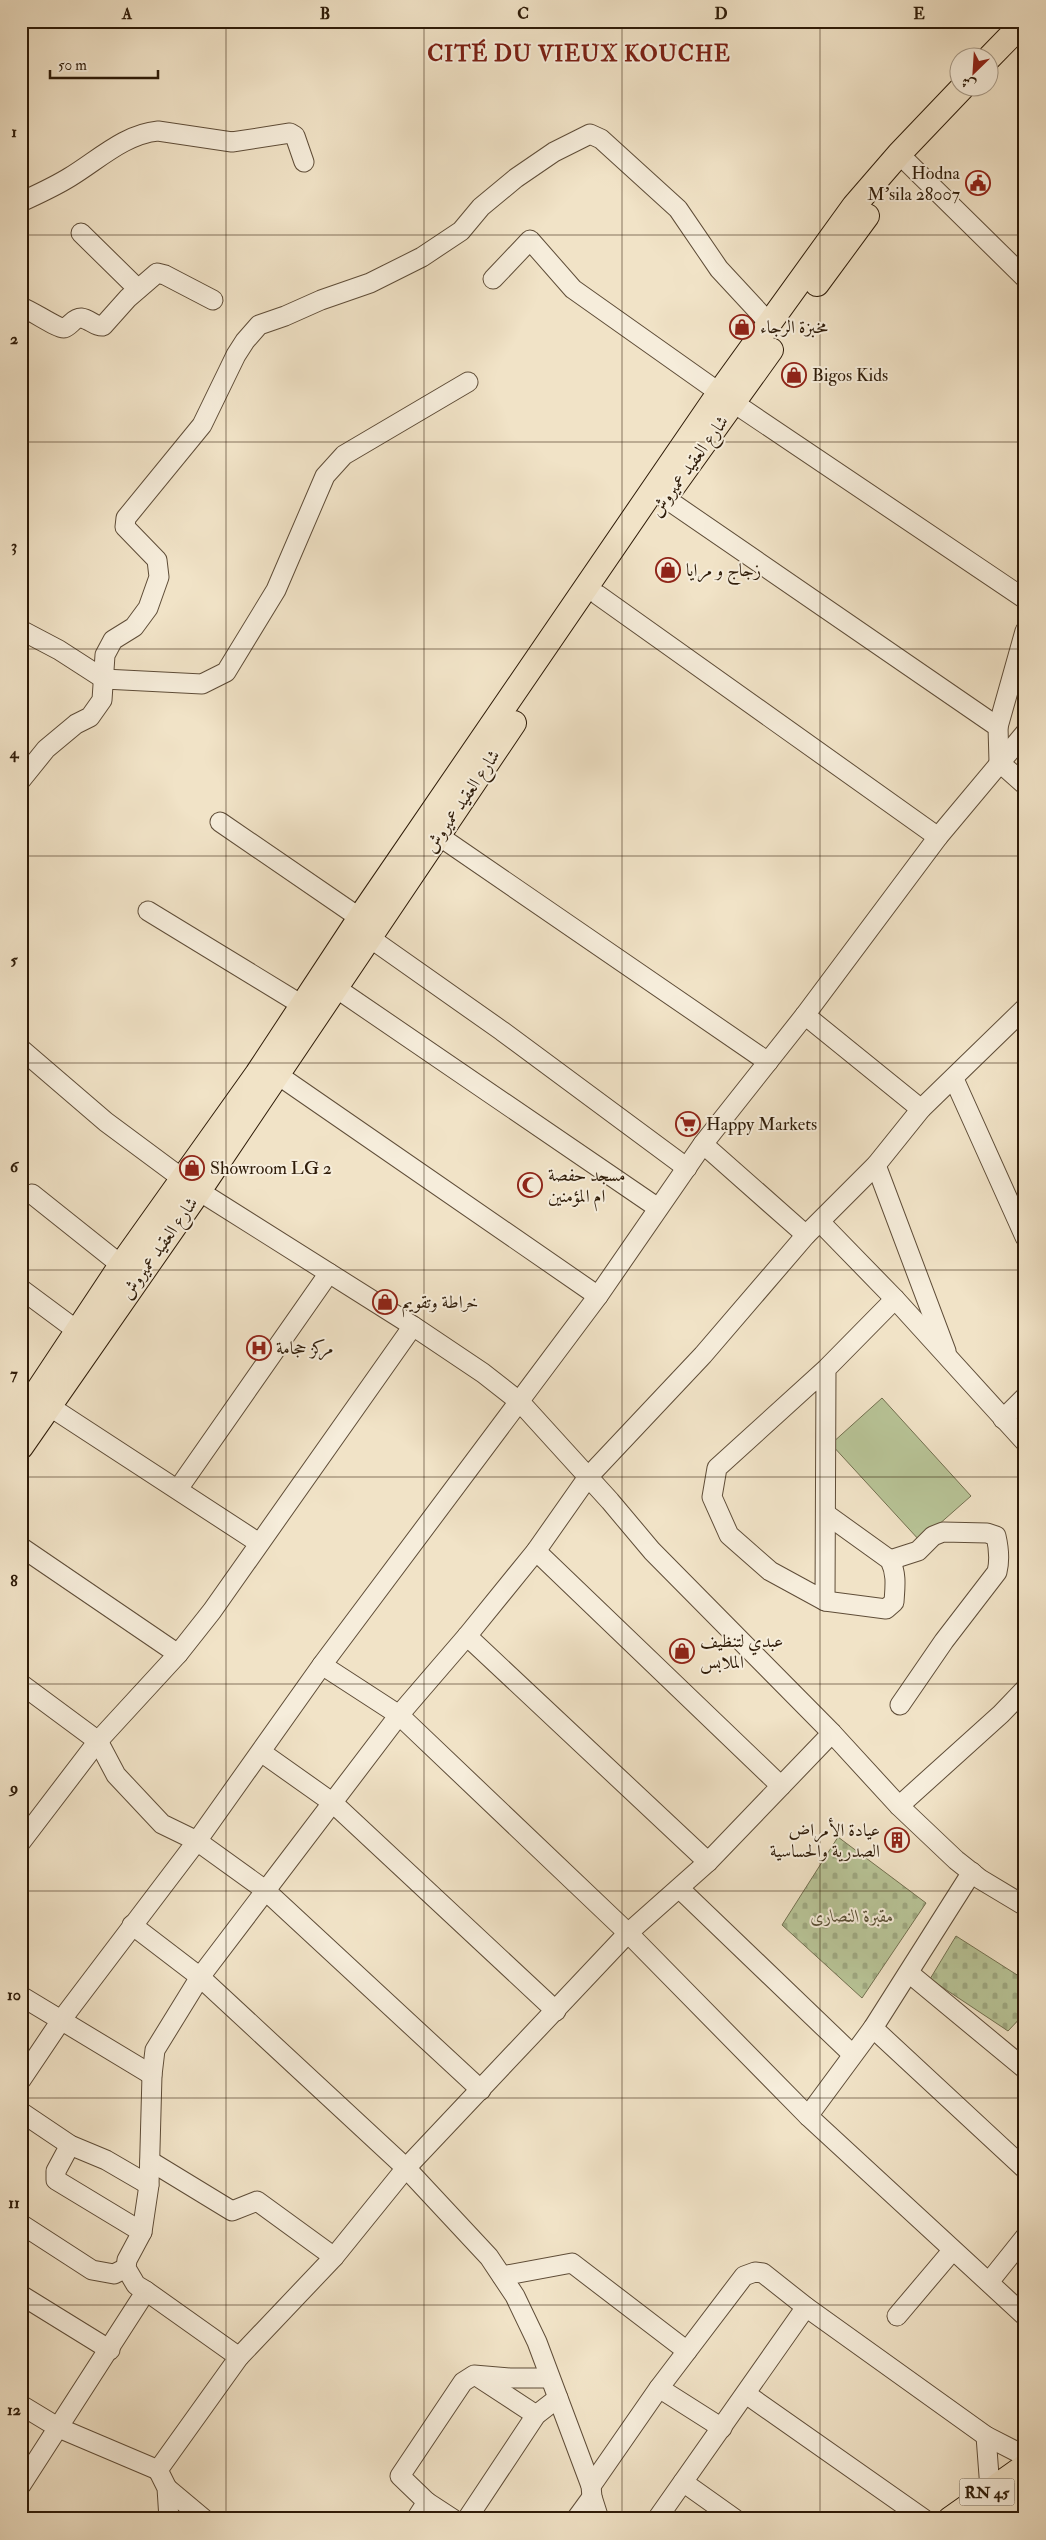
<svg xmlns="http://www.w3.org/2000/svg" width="1046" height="2540" font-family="'IM FELL Double Pica',Amiri,serif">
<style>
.grass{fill:#b8c497;stroke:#737050}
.cemetery{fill:url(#cemetery-stones);stroke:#737050}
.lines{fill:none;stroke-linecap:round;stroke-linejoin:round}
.minor-casing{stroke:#5f4d38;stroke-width:21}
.major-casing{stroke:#2e1b08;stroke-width:26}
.minor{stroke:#f6eddb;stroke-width:19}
.major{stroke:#f1e3c7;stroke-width:24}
.grid{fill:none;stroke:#2e1b08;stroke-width:1;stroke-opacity:0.55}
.labels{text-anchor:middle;stroke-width:4;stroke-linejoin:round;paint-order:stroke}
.shield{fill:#f6eddb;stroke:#6a5a47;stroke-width:1}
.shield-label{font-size:16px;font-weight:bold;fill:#2e1b08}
.poi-label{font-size:18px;fill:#2e1b08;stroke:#f6eddb;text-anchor:start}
.street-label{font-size:18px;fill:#2e1b08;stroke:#f6eddb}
.park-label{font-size:18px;font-style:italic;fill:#574e33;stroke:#f6eddb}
.district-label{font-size:22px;font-weight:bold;letter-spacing:1px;fill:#7a1f14;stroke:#f6eddb}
.neatline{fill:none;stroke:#2e1b08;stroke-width:2}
.grid-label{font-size:16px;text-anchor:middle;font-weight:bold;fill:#2e1b08}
</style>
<defs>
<pattern id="cemetery-stones" width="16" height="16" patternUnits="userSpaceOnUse" patternTransform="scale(1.25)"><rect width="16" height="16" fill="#b8c497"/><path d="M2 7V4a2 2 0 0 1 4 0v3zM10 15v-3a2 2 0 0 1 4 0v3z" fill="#9ea881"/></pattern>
</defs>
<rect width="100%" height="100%" fill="#f1e3c7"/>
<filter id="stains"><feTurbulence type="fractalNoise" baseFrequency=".004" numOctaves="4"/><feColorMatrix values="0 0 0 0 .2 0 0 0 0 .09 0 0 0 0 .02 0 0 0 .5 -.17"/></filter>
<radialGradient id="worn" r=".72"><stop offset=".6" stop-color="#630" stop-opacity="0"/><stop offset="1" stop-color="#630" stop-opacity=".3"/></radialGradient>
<!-- grass -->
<path class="grass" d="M882,1398L971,1496L920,1541L831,1444Z"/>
<!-- cemetery -->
<g class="cemetery">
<path d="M838,1837L926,1903L862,1998L782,1925Z"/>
<path d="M956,1936L1025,1980V2013L1008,2031L930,1979Z"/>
</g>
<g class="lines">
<defs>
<g id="minor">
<path d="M899,154L1025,278"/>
<path d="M21,202C38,194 54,187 70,177C98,160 125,134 158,131L232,142L290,133L295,136L304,162"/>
<path d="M81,233L138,289"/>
<path d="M493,279L530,240L573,289L734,403L1025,599"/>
<path d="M21,307C31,310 58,329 64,328C71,326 73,318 81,318C90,319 95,327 103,326L128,298L157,273L165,275L213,300"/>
<path d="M665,498L998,727L999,762L1025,785"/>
<path d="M598,595L938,837"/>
<path d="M21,630L59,650L104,679L202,684L226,672L276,590L325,476L344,455L468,382"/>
<path d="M998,727L1025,631"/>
<path d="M21,780L46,749L76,724L90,717L102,700L105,655L113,640L134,627L148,608L159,577L157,560L125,527L126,518L202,425L236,355L245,341L259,325L285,316L321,300L370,283L422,257L461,231L481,207L516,178L554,152L590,134L601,139L678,209L719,269L770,324"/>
<path d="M220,822L360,918"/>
<path d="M439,836L768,1062"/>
<path d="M148,911L302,1005"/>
<path d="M370,938L502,1031L687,1168"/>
<path d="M336,988L658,1208"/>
<path d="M805,1015L921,1109"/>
<path d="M21,1049L106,1122L199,1191L413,1326L483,1373L520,1402L610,1501L652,1551L832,1733L899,1806L956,1860L980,1879L1025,1906"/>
<path d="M278,1075L598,1296"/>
<path d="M954,1079L1025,1237"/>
<path d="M703,1144L806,1235"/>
<path d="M876,1165L946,1351"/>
<path d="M32,1194L121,1265"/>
<path d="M820,1222L895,1299L1025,1442"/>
<path d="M21,1289L87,1338"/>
<path d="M826,1369L825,1601L770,1571L729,1535L712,1497L717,1468L826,1369L895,1299"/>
<path d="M49,1406L259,1543"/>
<path d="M1003,1419L1025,1397"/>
<path d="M178,1489L329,1273"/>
<path d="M21,1547L178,1654"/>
<path d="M536,1551L781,1786"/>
<path d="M890,1560L918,1551L933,1536L943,1532L987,1533L996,1536C999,1549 1000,1560 997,1572L944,1641L900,1705"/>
<path d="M825,1601L886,1609L894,1602C895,1587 897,1574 890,1560L826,1514"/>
<path d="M467,1636L708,1862"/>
<path d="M322,1665L399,1715L628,1933L808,2116L1025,2316"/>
<path d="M21,1684L98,1741L116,1775L162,1824L197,1841L265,1890L481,2090"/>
<path d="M261,1752L333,1803L556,2011"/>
<path d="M899,1806L1001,1714L1025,1689"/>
<path d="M21,1842L98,1741L178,1654L212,1611L413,1326"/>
<path d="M680,1889L852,2054"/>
<path d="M132,1925L200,1977L406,2168L489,2257L515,2296L537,2342L591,2486L592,2497L599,2519"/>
<path d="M909,1973L1025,2069"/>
<path d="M21,1996L152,2075"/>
<path d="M873,2028L1025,2169"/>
<path d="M21,2080L62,2019L197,1841L322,1665L598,1296L703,1144L805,1015L938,837L1025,733"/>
<path d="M21,2112L70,2145L106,2160L149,2185"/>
<path d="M808,2116L873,2028L972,1872"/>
<path d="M70,2145L56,2171V2180L142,2232"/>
<path d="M150,2161L232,2211L257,2201L334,2257"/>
<path d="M21,2224L92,2270L114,2274L126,2268"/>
<path d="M502,2276L572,2263L687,2351"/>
<path d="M989,2282L1025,2237"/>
<path d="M146,2291L239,2357"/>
<path d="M21,2295L110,2350"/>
<path d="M897,2316L952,2251"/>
<path d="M478,2377L536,2415"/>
<path d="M659,2388L722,2428"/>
<path d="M746,2394L924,2519"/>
<path d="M21,2405L59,2428L158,2470"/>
<path d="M986,2436L990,2489L997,2501"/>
<path d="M683,2482L735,2519"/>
<path d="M21,2485L146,2291L136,2285L126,2268L127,2260L142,2232L149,2185L152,2075L155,2050L200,1977L399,1715L467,1636L536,1551L588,1477L703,1355L806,1235L876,1165L921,1109L1025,1008"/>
<path d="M591,2486L659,2388L744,2276L755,2272L763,2273L806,2307L986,2436L1025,2456"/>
<path d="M167,2488L204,2519"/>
<path d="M427,2502L400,2476L463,2382L474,2375L510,2378H550"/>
<path d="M169,2519L167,2488L158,2470L239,2357L334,2257L406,2168L628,1933L708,1862L832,1733"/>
<path d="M416,2519L427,2502L453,2519"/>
<path d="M467,2519L536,2415L558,2398"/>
<path d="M576,2519L592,2497"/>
<path d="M657,2519L806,2307"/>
</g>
<g id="major">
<path d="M988,59L1025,21"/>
<path d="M817,284L867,216"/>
<path d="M672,488L771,350"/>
<path d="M21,1416L121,1265L257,1074L365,910L719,393L854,206L899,154L962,88"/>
<path d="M21,1447L199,1191L514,723"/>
<path d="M950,2519L1025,2466"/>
<path d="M988,2519L1025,2494"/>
</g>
</defs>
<!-- minor casing -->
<use href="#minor" class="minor-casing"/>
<!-- major casing -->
<use href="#major" class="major-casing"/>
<!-- minor -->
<use href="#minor" class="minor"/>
<!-- major -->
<use href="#major" class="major"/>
</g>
<!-- grid -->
<path class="grid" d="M226,21V2519M424,21V2519M622,21V2519M820,21V2519M21,235H1025M21,442H1025M21,649H1025M21,856H1025M21,1063H1025M21,1270H1025M21,1477H1025M21,1684H1025M21,1891H1025M21,2098H1025M21,2305H1025"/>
<!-- icons -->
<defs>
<symbol id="civic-ring" viewBox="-11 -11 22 22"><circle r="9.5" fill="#f6eddb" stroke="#8f2418" stroke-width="1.5"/><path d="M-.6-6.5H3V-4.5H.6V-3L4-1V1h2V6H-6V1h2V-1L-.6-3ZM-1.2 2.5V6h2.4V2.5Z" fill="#8f2418"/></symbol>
<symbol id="shop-ring" viewBox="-11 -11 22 22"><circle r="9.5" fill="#f6eddb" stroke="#8f2418" stroke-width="1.5"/><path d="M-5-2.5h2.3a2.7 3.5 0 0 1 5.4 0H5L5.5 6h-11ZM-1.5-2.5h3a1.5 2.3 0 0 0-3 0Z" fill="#8f2418"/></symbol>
<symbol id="supermarket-ring" viewBox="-11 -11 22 22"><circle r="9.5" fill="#f6eddb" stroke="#8f2418" stroke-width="1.5"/><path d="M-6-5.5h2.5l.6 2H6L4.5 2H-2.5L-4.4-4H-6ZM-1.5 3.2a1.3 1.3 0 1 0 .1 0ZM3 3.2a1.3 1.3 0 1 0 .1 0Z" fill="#8f2418"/></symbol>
<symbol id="mosque-ring" viewBox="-11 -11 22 22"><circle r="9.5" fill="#f6eddb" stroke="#8f2418" stroke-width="1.5"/><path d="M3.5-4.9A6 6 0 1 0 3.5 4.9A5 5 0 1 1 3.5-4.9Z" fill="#8f2418"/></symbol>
<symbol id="hospital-ring" viewBox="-11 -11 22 22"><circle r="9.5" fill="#f6eddb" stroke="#8f2418" stroke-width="1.5"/><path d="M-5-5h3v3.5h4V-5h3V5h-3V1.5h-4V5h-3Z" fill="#8f2418"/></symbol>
<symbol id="building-ring" viewBox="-11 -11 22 22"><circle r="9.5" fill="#f6eddb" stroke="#8f2418" stroke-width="1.5"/><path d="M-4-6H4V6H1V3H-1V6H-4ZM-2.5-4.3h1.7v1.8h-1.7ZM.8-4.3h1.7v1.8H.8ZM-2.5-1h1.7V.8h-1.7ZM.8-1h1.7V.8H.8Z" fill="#8f2418"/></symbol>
</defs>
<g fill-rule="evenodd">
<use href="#civic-ring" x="964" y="169" width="28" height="28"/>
<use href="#shop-ring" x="728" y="313" width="28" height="28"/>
<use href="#shop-ring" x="780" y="361" width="28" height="28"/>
<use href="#shop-ring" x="654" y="556" width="28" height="28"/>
<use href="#supermarket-ring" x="674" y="1110" width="28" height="28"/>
<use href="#shop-ring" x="178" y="1154" width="28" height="28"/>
<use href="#mosque-ring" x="516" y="1171" width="28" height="28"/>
<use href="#shop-ring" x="371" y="1288" width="28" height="28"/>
<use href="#hospital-ring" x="245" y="1334" width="28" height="28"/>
<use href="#shop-ring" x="668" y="1637" width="28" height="28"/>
<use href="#building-ring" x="883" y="1826" width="28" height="28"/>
</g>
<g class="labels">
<!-- shield labels -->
<rect class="shield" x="959.5" y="2478.5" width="55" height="27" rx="4"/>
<g class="shield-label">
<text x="987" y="2498">RN 45</text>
</g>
<!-- poi labels -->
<g class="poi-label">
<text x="960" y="179" text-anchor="end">Hodna<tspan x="960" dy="21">M'sila 28007</tspan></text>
<text x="760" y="333">مخبزة الرجاء</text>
<text x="812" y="381">Bigos Kids</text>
<text x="686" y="576">زجاج و مرايا</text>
<text x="706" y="1130">Happy Markets</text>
<text x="210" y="1174">Showroom LG 2</text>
<text x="548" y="1181">مسجد حفصة<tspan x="548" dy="21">ام المؤمنين</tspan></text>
<text x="402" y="1308">خراطة وتقويم</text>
<text x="276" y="1354">مركز حجامة</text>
<text x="700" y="1647">عبدي لتنظيف<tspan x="700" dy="21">الملابس</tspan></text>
<text x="880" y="1836" text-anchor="end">عيادة الأمراض<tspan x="880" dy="21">الصدرية والحساسية</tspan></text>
</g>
<!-- street labels -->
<g class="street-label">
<text transform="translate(689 466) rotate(-54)" y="6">شارع العقيد عميروش</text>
<text transform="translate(462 801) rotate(-56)" y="6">شارع العقيد عميروش</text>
<text transform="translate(159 1248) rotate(-55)" y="6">شارع العقيد عميروش</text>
</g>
<!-- park labels -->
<g class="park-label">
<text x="852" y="1922">مقبرة النصارى</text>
</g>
<!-- district labels -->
<g class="district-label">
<text x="579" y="61">CITÉ DU VIEUX KOUCHE</text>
</g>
</g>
<!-- margin -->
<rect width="1046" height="2540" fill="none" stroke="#f1e3c7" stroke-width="55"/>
<!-- north arrow -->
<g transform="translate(974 72) rotate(205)"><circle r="24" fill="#f6eddb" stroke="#a69987"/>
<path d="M0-4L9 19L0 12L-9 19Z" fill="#8f2418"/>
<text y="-8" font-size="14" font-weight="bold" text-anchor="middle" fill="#2e1b08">ش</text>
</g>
<!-- scale -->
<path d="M50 70v8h108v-8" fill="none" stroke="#2e1b08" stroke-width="2.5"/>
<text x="58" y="70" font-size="15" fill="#2e1b08" stroke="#f6eddb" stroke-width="4" paint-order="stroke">50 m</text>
<rect x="28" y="28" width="990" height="2484" class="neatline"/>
<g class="grid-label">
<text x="127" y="19">A</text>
<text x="325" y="19">B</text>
<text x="523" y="19">C</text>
<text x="721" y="19">D</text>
<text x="919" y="19">E</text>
<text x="14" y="137">1</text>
<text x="14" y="344">2</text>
<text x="14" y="551">3</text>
<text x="14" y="758">4</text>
<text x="14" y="965">5</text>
<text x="14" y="1172">6</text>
<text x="14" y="1379">7</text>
<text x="14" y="1586">8</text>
<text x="14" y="1793">9</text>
<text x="14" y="2000">10</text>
<text x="14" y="2208">11</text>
<text x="14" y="2415">12</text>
</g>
<rect width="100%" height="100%" filter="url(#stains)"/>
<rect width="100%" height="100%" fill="url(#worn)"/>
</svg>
